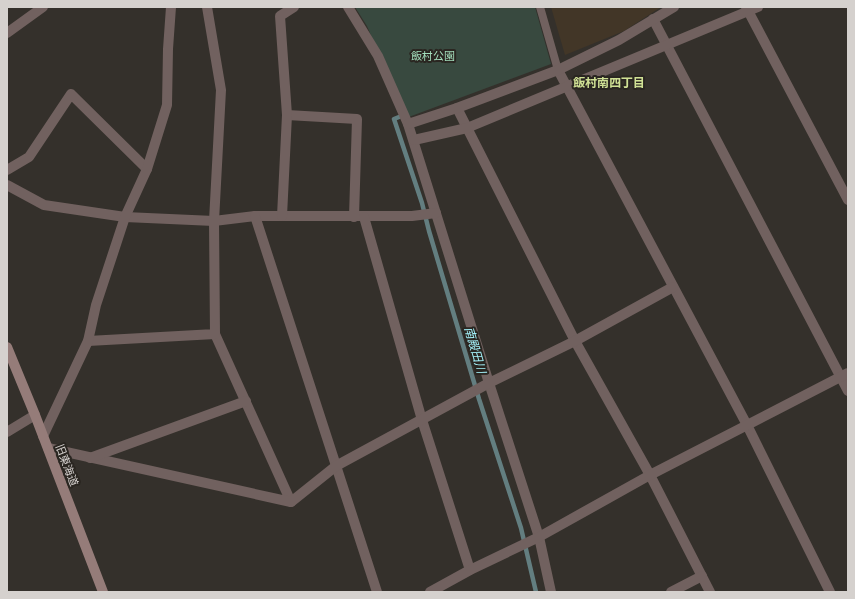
<svg xmlns="http://www.w3.org/2000/svg" width="855" height="599" font-family="Overpass,'Noto Sans JP',sans-serif">
<style>
.education{fill:#423627}
.green{fill:#38493f}
.lines{fill:none;stroke-linecap:round;stroke-linejoin:round}
.stream{stroke:#637e80;stroke-width:4.5}
.lane{stroke:#71615f;stroke-width:8}
.street{stroke:#71615f;stroke-width:10}
.secondary{stroke:#957c79;stroke-width:10}
.labels{text-anchor:middle;stroke-width:4;stroke-linejoin:round;paint-order:stroke}
.park-label{font-size:11px;fill:#a4dfbd;stroke:#2a2621}
.street-label{font-size:11px;fill:#d5d1ce;stroke:#2a2621}
.neighbourhood-label{font-size:12px;font-weight:bold;fill:#d0e195;stroke:#2a2621}
.water-label{font-size:12px;font-style:italic;fill:#a4f1f9;stroke:#2a2621}
</style>
<rect width="100%" height="100%" fill="#34302b"/>
<!-- education -->
<path class="education" d="M551,7H661L624,31L565,55Z"/>
<!-- green -->
<path class="green" d="M355,7H535L551,64L406,118L367,26Z"/>
<g class="lines">
<!-- stream -->
<path class="stream" d="M399,117L394,119L422,203L429,231L479,399L521,528L536,592"/>
<!-- lane -->
<path class="lane" d="M540,7L558,70"/>
<!-- street -->
<g class="street">
<path d="M348,7L378,56L408,124L489,383L539,537L551,592"/>
<path d="M746,7L848,200"/>
<path d="M653,19L848,391"/>
<path d="M7,33L43,7"/>
<path d="M558,70L747,425L830,592"/>
<path d="M457,108L575,341L650,475L710,592"/>
<path d="M287,115L357,119L354,217"/>
<path d="M408,124L457,108L558,70L619,40L674,7"/>
<path d="M414,140L467,128L758,7"/>
<path d="M7,170L29,157L71,94L147,169"/>
<path d="M7,185L44,205L125,217L214,221L255,216H412L436,213"/>
<path d="M255,216L377,592"/>
<path d="M282,216L287,115L280,16L294,7"/>
<path d="M364,217L422,420L470,570"/>
<path d="M215,334L291,502"/>
<path d="M88,341L215,334L214,221L221,90L207,7"/>
<path d="M7,432L35,415"/>
<path d="M43,436L88,341L96,305L125,217L147,169L167,105L168,49L171,7"/>
<path d="M48,448L291,502L336,466L489,383L575,341L673,287"/>
<path d="M90,458L246,401"/>
<path d="M430,592L470,570L539,537L650,475L848,373"/>
<path d="M671,592L702,576"/>
</g>
<!-- secondary -->
<path class="secondary" d="M7,347L35,415L103,592"/>
</g>
<g class="labels">
<!-- park labels -->
<g class="park-label">
<text x="433" y="60">飯村公園</text>
</g>
<!-- street labels -->
<g class="street-label">
<text transform="translate(67 465) rotate(69)" y="4">旧東海道</text>
</g>
<!-- neighbourhood labels -->
<g class="neighbourhood-label">
<text x="609" y="87">飯村南四丁目</text>
</g>
<!-- water labels -->
<g class="water-label">
<text transform="translate(475 350) rotate(74)" y="4">南殿田川</text>
</g>
</g>
<!-- border -->
<rect width="855" height="599" fill="none" stroke="#d5d1ce" stroke-width="16"/>
</svg>
